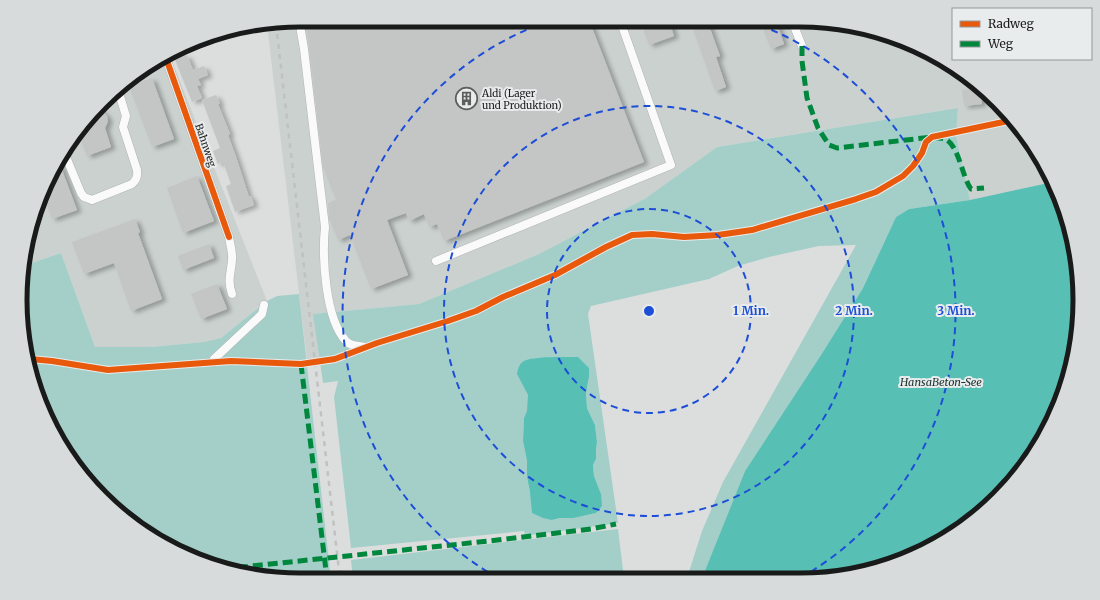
<svg xmlns="http://www.w3.org/2000/svg" width="1100" height="600" font-family="Merriweather,serif">
<style>
.built{fill:#cad1cf}
.green{fill:#a4cfc9;fill-rule:evenodd}
.water{fill:#58bfb5}
.building{fill:#c4c6c6;filter:url(#shadow)}
.lines{fill:none;stroke-linecap:round;stroke-linejoin:round}
.minor-casing{stroke:#b2b4b3;stroke-width:9}
.minor{stroke:#fafafa;stroke-width:8}
.rail{stroke:#c0c1c1;stroke-width:2.5;stroke-dasharray:5 5;stroke-linecap:butt}
.quiet{stroke:#00873e;stroke-width:5;stroke-dasharray:10 5;stroke-linecap:butt}
.cycleway-casing{stroke:#e8ecec;stroke-width:8}
.cycleway{stroke:#e8590c;stroke-width:6}
.ring{fill:none;stroke:#1d4ed8;stroke-width:2;stroke-dasharray:7 5}
.labels{text-anchor:middle;stroke-width:4;stroke-linejoin:round;paint-order:stroke}
.poi-label{font-size:10px;fill:#191b1a;stroke:#e8ecec;text-anchor:start}
.street-label{font-size:10px;fill:#191b1a;stroke:#e8ecec}
.water-label{font-size:11px;font-style:italic;fill:#1a312e;stroke:#e8ecec}
.rim{fill:none;stroke:#191b1a;stroke-width:5}
.centre{fill:#1d4ed8;stroke:#e8ecec;stroke-width:2}
.ring-label{font-size:12px;text-anchor:middle;font-weight:bold;fill:#1d4ed8;stroke:#e8ecec;stroke-width:4;stroke-linejoin:round;paint-order:stroke}
</style>
<defs>
<filter id="shadow"><feDropShadow dx="4.5" dy="2.5" stdDeviation="2" flood-color="#0004"/></filter>
</defs>
<rect width="100%" height="100%" fill="#dcdedd"/>
<!-- built -->
<g class="built">
<path d="M300,20L818,21L873,30L940,57L984,89L1022,129L1051,176L1053,182L970,200L956,136L958,108L717,147L646,198L539,254L419,304L314,314L320,358L307,360L267,25Z"/>
<path d="M170,56L267,301L221,338L204,342L151,347H95L61,253L26,265L29,228L67,145L129,78Z"/>
</g>
<!-- green -->
<g class="green">
<path d="M958,108L956,136L970,200L909,209L896,217L863,288L821,355L745,471L702,578H687L702,531L723,482L856,245L819,246L769,257L738,266L709,279L591,306L588,314L618,523L525,536L524,531L351,548L334,397L338,381L323,383L313,314L419,304L539,254L646,198L717,147ZM533,358H549L589,377L586,393L587,408L595,425L597,442L596,450V459L593,465L594,476L601,494L596,513L574,518H560L552,520L530,492L527,477V461L523,441L524,418L528,411V395L524,387Z"/>
<path d="M61,253L95,347H151L204,342L221,338L267,301L277,296L299,294L331,579H282L227,570L160,543L90,485L41,407L21,319L26,265Z"/>
<path d="M618,529L624,578L353,579L351,560Z"/>
</g>
<!-- water -->
<g class="water">
<path d="M1053,182L1070,227L1079,281L1078,336L1065,390L1043,440L1010,485L956,533L890,565L836,578H702L745,471L821,355L863,288L896,217L909,209L970,200Z"/>
<path d="M578,357L589,368V377L586,393L587,408L595,425L597,442L596,450V459L593,465L594,476L601,494L602,506L596,513L574,518H560L552,520L543,518L532,513L530,492L527,477V461L523,441L524,418L527,411L528,395L517,374C518,369 519,364 524,361C531,356 567,357 578,357Z"/>
</g>
<!-- building -->
<g class="building">
<path d="M305,20H589L644,162L444,241L437,224L429,227L424,214L409,221L406,213L387,220L408,275L371,289L350,235L338,240L329,218L328,203L336,200L323,167L309,48Z"/>
<path d="M640,20H669L674,36L649,45Z"/>
<path d="M690,20H707L720,56L716,57L726,87L715,91Z"/>
<path d="M760,21H776L784,44L771,49Z"/>
<path d="M187,55L193,70L204,66L208,75L198,79L201,85L197,86L202,98L192,102L175,60Z"/>
<path d="M152,78L174,139L152,147L129,86Z"/>
<path d="M980,88L982,104L964,106L962,90Z"/>
<path d="M216,95L220,104H218L230,134L228,135L236,157L249,197L251,196L254,205L235,212L226,186L231,184L223,162L218,164L213,151L220,148L202,100Z"/>
<path d="M100,109L107,116L108,121L105,128L111,147L87,156L78,133Z"/>
<path d="M59,162L77,210L52,219L44,196Z"/>
<path d="M197,176L214,221L183,233L167,188Z"/>
<path d="M135,219L140,232L138,233L162,299L131,311L114,263L84,274L72,242Z"/>
<path d="M209,244L214,258L183,270L178,256Z"/>
<path d="M217,284L227,309L201,319L191,294Z"/>
</g>
<g class="lines">
<defs>
<g id="minor">
<path d="M299,20L304,49L325,227C322,256 325,319 346,341C350,346 359,346 366,347"/>
<path d="M792,21L802,46"/>
<path d="M166,58L229,237C230,244 233,253 232,260C231,274 227,279 232,294"/>
<path d="M64,152L81,193L84,197L92,200L132,184C136,180 138,177 137,170L123,127L126,116L118,90"/>
<path d="M1045,166L1046,167"/>
<path d="M436,261L671,165L620,20"/>
<path d="M214,362V359L262,314L264,305"/>
</g>
</defs>
<!-- minor casing -->
<use href="#minor" class="minor-casing"/>
<!-- minor -->
<use href="#minor" class="minor"/>
<!-- rail -->
<path class="rail" d="M276,24L340,579"/>
<!-- quiet -->
<g class="quiet">
<path d="M802,46V61L807,98L818,128L829,145L837,148L932,137C936,138 942,138 945,139C959,145 962,177 971,189L984,188"/>
<path d="M301,364L327,579"/>
<path d="M223,569L489,541L591,529L616,524"/>
</g>
<defs>
<g id="cycleway">
<path d="M166,58L229,237"/>
<path d="M30,359L52,361L108,370L231,361L301,364L335,359L377,343L448,321L476,311L503,297L555,275L606,247L632,235L652,234L684,237L718,235L752,230L856,199L876,192L903,176L913,166L922,153L926,142L932,137L1013,120"/>
</g>
</defs>
<!-- cycleway casing -->
<use href="#cycleway" class="cycleway-casing"/>
<!-- cycleway -->
<use href="#cycleway" class="cycleway"/>
</g>
<!-- distance rings -->
<g class="ring">
<circle cx="649" cy="311" r="102"/>
<circle cx="649" cy="311" r="205"/>
<path d="M498 578A307 307 0 0 1 549 21M749 21A307 307 0 0 1 802 577"/>
</g>
<!-- icons -->
<defs>
<symbol id="building-ring" viewBox="-11 -11 22 22"><circle r="9.5" fill="#e8ecec" stroke="#5d5f5e" stroke-width="1.5"/><path d="M-4-6H4V6H1V3H-1V6H-4ZM-2.5-4.3h1.7v1.8h-1.7ZM.8-4.3h1.7v1.8H.8ZM-2.5-1h1.7V.8h-1.7ZM.8-1h1.7V.8H.8Z" fill="#5d5f5e"/></symbol>
</defs>
<g fill-rule="evenodd">
<use href="#building-ring" x="454" y="86" width="25" height="25"/>
</g>
<g class="labels">
<!-- poi labels -->
<g class="poi-label">
<text x="482" y="97">Aldi (Lager<tspan x="482" dy="12">und Produktion)</tspan></text>
</g>
<!-- street labels -->
<g class="street-label">
<text transform="translate(206 145) rotate(71)" y="4">Bahnweg</text>
</g>
<!-- water labels -->
<g class="water-label">
<text x="941" y="386">HansaBeton-See</text>
</g>
</g>
<!-- crop -->
<path d="M0 0H1100V600H0ZM300 27H800A273 273 0 0 1 1073 300V300A273 273 0 0 1 800 573H300A273 273 0 0 1 27 300V300A273 273 0 0 1 300 27Z" fill="#d7dbdb" fill-rule="evenodd"/>
<path class="rim" d="M300 27H800A273 273 0 0 1 1073 300V300A273 273 0 0 1 800 573H300A273 273 0 0 1 27 300V300A273 273 0 0 1 300 27Z"/>
<circle cx="649" cy="311" r="6" class="centre"/>
<g class="ring-label">
<text x="751" y="315">1 Min.</text>
<text x="854" y="315">2 Min.</text>
<text x="956" y="315">3 Min.</text>
</g>
<!-- legend -->
<rect x="952" y="8" width="140" height="52" fill="#e8ecec" stroke="#959898"/>
<rect x="960" y="21" width="20" height="6" fill="#e8590c" stroke="#959898"/>
<text x="988" y="28" font-size="12" fill="#191b1a">Radweg</text>
<rect x="960" y="41" width="20" height="6" fill="#00873e" stroke="#959898"/>
<text x="988" y="48" font-size="12" fill="#191b1a">Weg</text>
</svg>
